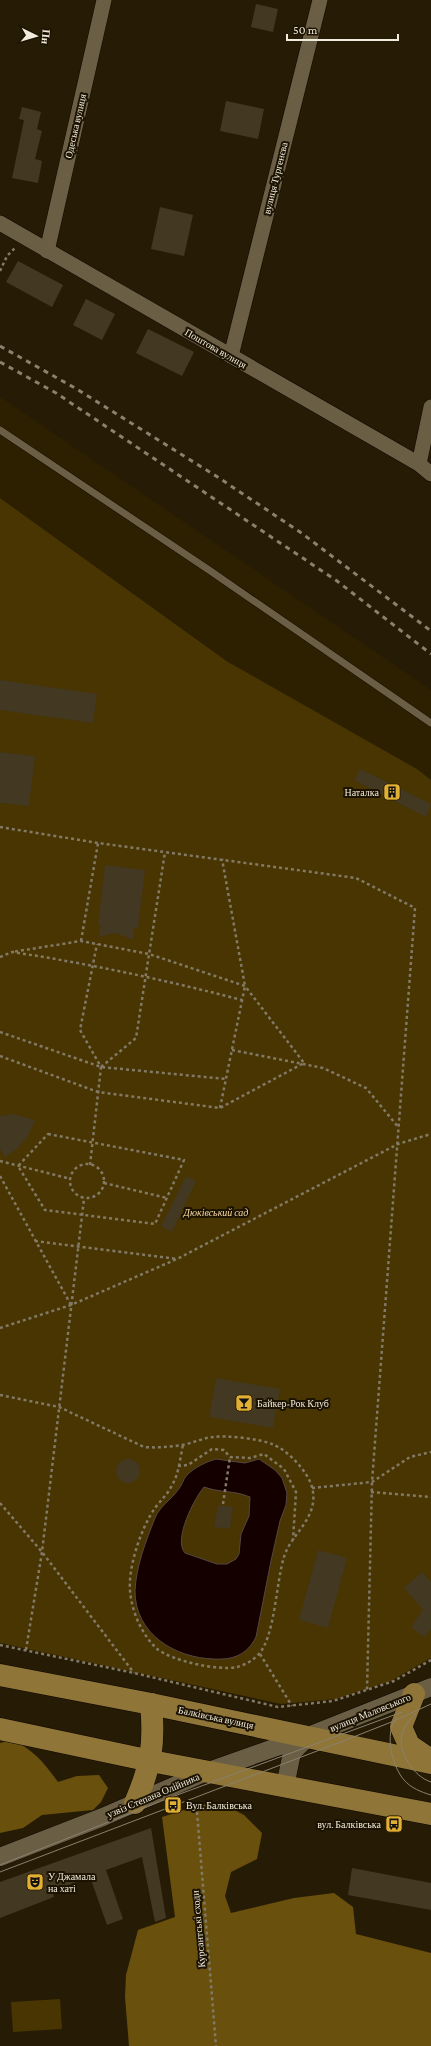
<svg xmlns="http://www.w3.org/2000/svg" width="431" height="2046" font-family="'Crimson Pro',serif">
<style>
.built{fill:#2d2001}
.green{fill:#483501}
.forest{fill:#69500d}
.water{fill:#150000;stroke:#574642;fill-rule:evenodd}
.building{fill:#433821}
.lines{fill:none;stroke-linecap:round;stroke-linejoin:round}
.service-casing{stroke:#0f0600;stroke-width:8}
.minor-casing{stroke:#0f0600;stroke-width:16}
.tertiary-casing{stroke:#0f0600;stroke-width:19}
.primary-casing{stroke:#0f0600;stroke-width:23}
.path{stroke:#827966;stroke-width:2.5;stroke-dasharray:3 3;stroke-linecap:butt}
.service{stroke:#6a5e45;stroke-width:7}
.minor{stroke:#6a5e45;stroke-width:15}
.tertiary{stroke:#6a5e45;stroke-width:18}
.primary{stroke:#8f7537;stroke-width:22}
.tram{stroke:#8a826f;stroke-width:1}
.rail{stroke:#8a826f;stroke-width:3;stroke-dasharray:5 5;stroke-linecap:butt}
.labels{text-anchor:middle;stroke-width:4;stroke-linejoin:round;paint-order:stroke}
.street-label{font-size:10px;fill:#f1ebdd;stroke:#1c1200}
.poi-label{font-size:10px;fill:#f1ebdd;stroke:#1c1200;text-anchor:start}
.park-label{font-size:10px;font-style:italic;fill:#fbdfa3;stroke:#1c1200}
</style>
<rect width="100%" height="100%" fill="#261c05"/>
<!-- built -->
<path class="built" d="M0,397L431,690V780L417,769L234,666L0,498Z"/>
<!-- green -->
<g class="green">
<path d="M0,498L228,662L417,769L431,780V1658L391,1681L336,1699L281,1704L0,1643Z"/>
<path d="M60,1999L62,2029L13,2032L11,2002Z"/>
</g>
<!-- forest -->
<g class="forest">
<path d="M12,1740C33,1749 45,1764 58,1782L77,1776L99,1775L108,1788L101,1802L93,1810L42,1815L23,1828L0,1833V1743Z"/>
<path d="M221,1803L244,1815L262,1833L257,1859L231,1872L225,1896L231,1913L294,1898L334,1893L353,1907L356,1934L431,1953V2046H129L125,1997L126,1975L138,1930L175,1917L162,1817L200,1805Z"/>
</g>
<!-- water -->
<path class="water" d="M216,1459L245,1463L259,1459L275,1470L282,1478L287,1493L286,1505L280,1521L271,1561L256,1637C247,1655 233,1660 214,1659C175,1658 135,1634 135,1591C136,1566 146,1541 155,1518C160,1506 171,1500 178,1490C182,1486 183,1479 187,1475C195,1467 206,1462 216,1459ZM204,1487C221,1493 233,1490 250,1497L249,1516L241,1534L239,1554L236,1559L227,1564H217L185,1553C173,1540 194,1499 204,1487Z"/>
<!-- building -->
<g class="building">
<path d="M256,4L278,9L273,32L251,27Z"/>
<path d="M226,101L264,109L258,139L220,131Z"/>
<path d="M22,107L41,112L37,129L42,131L35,159L42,161L38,183L12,178L24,120L19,119Z"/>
<path d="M160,207L193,215L184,256L151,249Z"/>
<path d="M18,261L63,285L52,307L6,282Z"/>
<path d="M86,299L115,314L102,340L73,325Z"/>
<path d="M148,329L194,352L182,376L136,353Z"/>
<path d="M0,680L97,694L93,723L0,710Z"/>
<path d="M0,752L35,756L29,806L0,803Z"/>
<path d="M360,769L431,804L426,817L354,780Z"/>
<path d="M105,865L145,870L138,929L134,928L133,940L116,933L99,937L100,924H98Z"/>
<path d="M13,1114L35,1120L28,1136L17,1149L5,1157L0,1149V1116Z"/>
<path d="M186,1176L196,1181L172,1232L161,1226Z"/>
<path d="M216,1378L280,1389L273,1428L209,1417Z"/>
<circle cx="128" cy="1471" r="12"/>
<path d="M218,1505L233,1507L230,1529L214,1527Z"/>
<path d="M318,1550L347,1558L328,1628L299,1620Z"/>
<path d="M422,1572L431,1582V1629L424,1637L411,1627L423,1610L404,1588Z"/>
<path d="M151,1828L166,1918L155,1922L142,1857L106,1870L123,1919L107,1925L90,1877L52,1891L54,1897L0,1918V1882Z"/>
<path d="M352,1868L431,1883V1910L348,1895Z"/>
</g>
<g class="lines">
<defs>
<path id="service" d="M0,430L209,570L431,723"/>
<g id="minor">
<path d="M0,223L419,464L431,474"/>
<path d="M47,251L104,0"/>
<path d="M231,356L320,0"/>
<path d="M419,464L431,407"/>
</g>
<g id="tertiary">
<path d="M285,1786L292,1753L308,1737"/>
<path d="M0,1857L103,1817L206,1772L308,1736L431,1687"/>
</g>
<g id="primary">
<path d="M0,1675L151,1704L431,1763"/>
<path d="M414,1694L401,1727L409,1745L431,1760"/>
<path d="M0,1729L151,1761L431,1814"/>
<path d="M135,1803C151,1766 155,1744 151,1704"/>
</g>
</defs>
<!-- service casing -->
<use href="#service" class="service-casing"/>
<!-- minor casing -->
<use href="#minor" class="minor-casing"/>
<!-- tertiary casing -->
<use href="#tertiary" class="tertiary-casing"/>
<!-- primary casing -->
<use href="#primary" class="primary-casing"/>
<!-- path -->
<g class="path">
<path d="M0,271L7,256L15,248"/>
<path d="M0,827L98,843L356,878L415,908L372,1482L367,1690"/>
<path d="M81,941L98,843"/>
<path d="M0,957L12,952C91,964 165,980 242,1000"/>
<path d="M0,1032L101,1067L226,1079"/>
<path d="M232,1050L323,1068L366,1088L399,1128"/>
<path d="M0,1056L98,1092L220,1108L304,1063L245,986L149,954L81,941L12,952"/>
<path d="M101,1067L136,1038L165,852"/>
<path d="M220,1108L245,986L222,859"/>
<path d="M48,1134L184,1160L155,1224L45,1210L18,1166Z"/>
<path d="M0,1161L71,1179"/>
<circle cx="87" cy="1181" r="17"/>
<path d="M90,1165L101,1067L80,1030L97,944"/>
<path d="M0,1176L71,1305"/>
<path d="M104,1183L167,1198"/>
<path d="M35,1241L177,1259"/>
<path d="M0,1328L71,1305L177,1259L398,1144L431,1134"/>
<path d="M0,1395L59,1407L144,1447C157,1448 169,1447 182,1445C193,1443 203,1438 213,1437C226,1435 260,1439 272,1444C288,1450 308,1472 312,1487C320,1518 291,1533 284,1557C276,1582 275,1638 258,1655C252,1661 245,1665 237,1667C218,1671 171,1661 156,1648C141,1633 132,1612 130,1591C128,1567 141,1528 155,1508C161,1500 168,1494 172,1485C179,1474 180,1458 183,1445"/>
<path d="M178,1466L188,1465L212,1449L224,1450L230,1457L250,1458L264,1454L284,1469L296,1492L293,1540"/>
<path d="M312,1488L372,1482L410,1457L431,1452"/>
<path d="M371,1492L431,1497"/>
<path d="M0,1503L42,1552L134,1673"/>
<path d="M223,1504L230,1457"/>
<path d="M0,1645L134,1673L278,1707L333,1701L394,1681L431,1660"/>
<path d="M26,1650L42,1552L84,1199"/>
<path d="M260,1654L292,1706"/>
<path d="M197,1812L216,2046"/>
</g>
<!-- service -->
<use href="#service" class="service"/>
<!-- minor -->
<use href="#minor" class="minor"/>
<!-- tertiary -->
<use href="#tertiary" class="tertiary"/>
<!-- primary -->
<use href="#primary" class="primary"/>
<!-- tram -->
<g class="tram">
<path d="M416,1713C410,1720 404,1726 402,1734C397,1752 414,1777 431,1782"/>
<path d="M396,1718C384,1734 392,1766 404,1780C411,1788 421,1792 431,1795"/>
<path d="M0,1865L169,1798L402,1712"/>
<path d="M0,1872L338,1743L394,1721L431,1704"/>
</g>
<!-- rail -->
<g class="rail">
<path d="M0,346L75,388L216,476L300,532L431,631"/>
<path d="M0,362L56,393L337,581L431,654"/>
</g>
</g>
<!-- icons -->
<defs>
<symbol id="building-square" viewBox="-11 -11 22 22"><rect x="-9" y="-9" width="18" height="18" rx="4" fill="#e1af34" stroke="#1c1200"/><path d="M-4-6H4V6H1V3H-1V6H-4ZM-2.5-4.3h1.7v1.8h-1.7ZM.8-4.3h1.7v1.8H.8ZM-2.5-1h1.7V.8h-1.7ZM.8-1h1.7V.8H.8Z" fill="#111"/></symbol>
<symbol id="bar-square" viewBox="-11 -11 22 22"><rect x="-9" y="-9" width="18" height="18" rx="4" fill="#e1af34" stroke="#1c1200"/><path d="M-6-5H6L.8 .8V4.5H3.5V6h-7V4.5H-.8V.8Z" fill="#111"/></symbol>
<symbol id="bus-square" viewBox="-11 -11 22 22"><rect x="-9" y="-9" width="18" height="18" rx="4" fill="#e1af34" stroke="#1c1200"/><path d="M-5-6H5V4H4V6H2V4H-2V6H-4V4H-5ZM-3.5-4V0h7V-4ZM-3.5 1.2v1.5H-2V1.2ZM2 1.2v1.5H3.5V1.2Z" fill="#111"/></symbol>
<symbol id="theatre-square" viewBox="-11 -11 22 22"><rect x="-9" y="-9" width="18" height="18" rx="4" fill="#e1af34" stroke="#1c1200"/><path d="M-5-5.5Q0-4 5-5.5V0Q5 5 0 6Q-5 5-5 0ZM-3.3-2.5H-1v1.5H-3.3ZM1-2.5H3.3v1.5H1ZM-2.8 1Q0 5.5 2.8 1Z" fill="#111"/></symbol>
</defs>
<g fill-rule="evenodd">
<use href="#building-square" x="382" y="782" width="20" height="20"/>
<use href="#bar-square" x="234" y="1393" width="20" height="20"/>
<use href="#bus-square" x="163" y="1795" width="20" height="20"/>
<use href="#bus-square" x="384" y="1814" width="20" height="20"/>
<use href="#theatre-square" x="25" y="1872" width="20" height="20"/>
</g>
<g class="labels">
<!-- street labels -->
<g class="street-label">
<text transform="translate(75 126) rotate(-77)" y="4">Одеська вулиця</text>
<text transform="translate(275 178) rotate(-76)" y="4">вулиця Тургенєва</text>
<text transform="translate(216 348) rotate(30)" y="4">Поштова вулиця</text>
<text transform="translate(370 1712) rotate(-22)" y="4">вулиця Маловського</text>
<text transform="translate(216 1717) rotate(12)" y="4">Балківська вулиця</text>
<text transform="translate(153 1795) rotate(-23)" y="4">узвіз Степана Олійника</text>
<text transform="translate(198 1929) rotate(-95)" y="4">Курсантські сходи</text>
</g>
<!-- poi labels -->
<g class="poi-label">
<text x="379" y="796" text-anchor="end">Наталка</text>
<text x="257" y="1407">Байкер-Рок Клуб</text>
<text x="186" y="1809">Вул. Балківська</text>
<text x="381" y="1828" text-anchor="end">вул. Балківська</text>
<text x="48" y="1880">У Джамала<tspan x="48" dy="12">на хаті</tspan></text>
</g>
<!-- park labels -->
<g class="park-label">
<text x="216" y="1216">Дюківський сад</text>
</g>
</g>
<!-- north arrow -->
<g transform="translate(36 36) rotate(95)" stroke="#1c1200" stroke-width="3" paint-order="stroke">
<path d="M0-3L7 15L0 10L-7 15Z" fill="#f1ebdd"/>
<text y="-6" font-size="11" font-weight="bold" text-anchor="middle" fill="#f1ebdd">Пн</text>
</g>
<!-- scale -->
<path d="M287 34v6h111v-6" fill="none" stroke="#f1ebdd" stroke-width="2"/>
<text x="293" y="34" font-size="12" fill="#f1ebdd" stroke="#1c1200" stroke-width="3" paint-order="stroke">50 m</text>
</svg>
